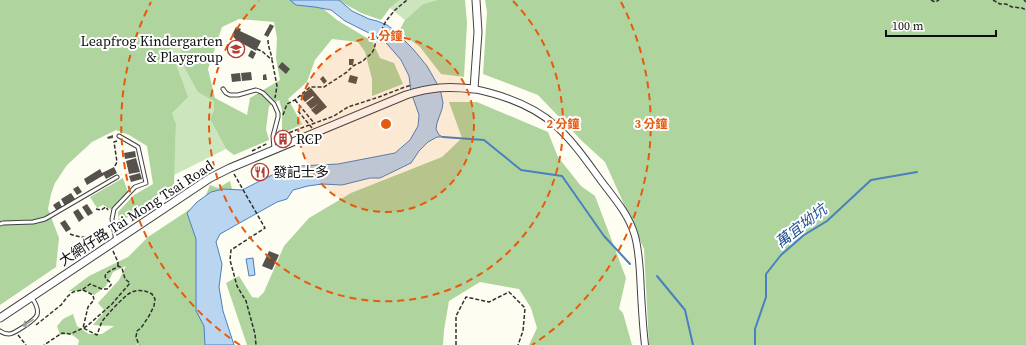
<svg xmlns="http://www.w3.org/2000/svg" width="1026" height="345" font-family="'Source Serif 4','Noto Sans TC',serif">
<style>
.green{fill:#cde5bd}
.forest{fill:#afd49e;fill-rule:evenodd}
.water{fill:#bad5f0;stroke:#4880c0}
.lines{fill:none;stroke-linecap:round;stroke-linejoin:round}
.stream{stroke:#4880c0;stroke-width:2}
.building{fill:#56514c}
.service-casing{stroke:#414141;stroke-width:5}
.minor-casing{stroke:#414141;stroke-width:8}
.tertiary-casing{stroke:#414141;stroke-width:9}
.path{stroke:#303030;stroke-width:1.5;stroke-dasharray:4 2;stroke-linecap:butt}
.service{stroke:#fff;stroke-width:3}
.minor{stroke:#fff;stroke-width:6}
.tertiary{stroke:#fff;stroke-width:7}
.oneway{stroke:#9f9f9f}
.ring{fill:none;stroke:#e8590c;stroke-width:2;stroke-dasharray:7 5}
.labels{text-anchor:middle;stroke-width:4;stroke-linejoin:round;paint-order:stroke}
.poi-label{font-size:14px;fill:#0e0e0e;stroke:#fff;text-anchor:start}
.street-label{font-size:14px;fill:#0e0e0e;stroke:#fff}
.water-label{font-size:15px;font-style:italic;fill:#235494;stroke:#fff}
.centre{fill:#e8590c;stroke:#fff;stroke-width:2}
.ring-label{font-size:12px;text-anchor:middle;font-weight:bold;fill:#e8590c;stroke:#fff;stroke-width:4;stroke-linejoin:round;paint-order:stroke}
</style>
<rect width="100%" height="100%" fill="#fefdf1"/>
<!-- green -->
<g class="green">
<path d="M400,0H437L423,4L405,20L390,8Z"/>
<path d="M176,37L180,39L182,63L214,101V110L210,119L226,149L174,175L176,124L172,113L173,56L170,42Z"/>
</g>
<!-- forest -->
<g class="forest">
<path d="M0,0H294L320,6L337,20L372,41L380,58L394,63L403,84L372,96V79L365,52L358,42L332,39L315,60L307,82L288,99L302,124L282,134V110L279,100L269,106L266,129L269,140L234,155L226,149L210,119L214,110V101L198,92L182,63L180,39L176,37L170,42L173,56L188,97L172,113L176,124L174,186L119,223L118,212L134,195L153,184L147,146L129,135L116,130L92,142L67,165L55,183L51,194L48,209L59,238L56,267L0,305ZM239,19L274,22L277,38L276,58L280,80L250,98L247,115L215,98L208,69L222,27Z"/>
<path d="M338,0H400L390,8L381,20L361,13Z"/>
<path d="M437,0H465L467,23L464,77L441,74L420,47L399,31L405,20L423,4Z"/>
<path d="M485,0H1026V345H649L644,249L605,162L582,141L538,95L483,74L487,12Z"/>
<path d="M449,102H477L548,132L558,157L581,186L595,196L626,278L619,309L623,313L632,345H529L537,328L531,308L519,289L480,282L449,301L444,330L443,345H247L226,283L239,276L252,297L258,298L264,292L284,246L309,218L351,193L442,157L462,138Z"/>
<path d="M123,178L128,192L112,210L103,205L97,208L90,197Z"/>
<path d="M230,181L234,197L197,218L210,345H139L138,344L136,345H78L79,340L71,334L60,335L57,326L63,319L73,314L77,326L89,334H102L114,326L93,325L105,311L98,303L119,280L126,266L113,272L106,286L94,295L86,291H69L89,276L128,257L148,237L204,200L210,185L218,188Z"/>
</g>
<!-- water -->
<g class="water">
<path d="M290,0H339L352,11L369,19L377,21L387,25L395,31L413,49L427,66L440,89L441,93L443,103L442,109L437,123L436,129L439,135L443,137H437L428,142L419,151L411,163L380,178H370L342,185L322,184L308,186L293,190L287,199L277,202L220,234L216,242L222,264L219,287L223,311L234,345H205L204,326L196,311V239L187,213L197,202L211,192L223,189L242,190L276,173L299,166L338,164L395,153L410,140L418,126L419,115L411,92L409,76L401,60L388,45L383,40L345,21L331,10L315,7L296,5Z"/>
<path d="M253,258L255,275L249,276L246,259Z"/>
</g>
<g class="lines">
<!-- stream -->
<g class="stream">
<path d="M443,137L484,140L521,170L562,176L604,236L630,264"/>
<path d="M657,276L685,310L693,345"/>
<path d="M755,345V329L766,297V274L781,255L804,235L827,221L871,180L917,172"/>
</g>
</g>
<!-- building -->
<g class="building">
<path d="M270,24L274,26L268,37L264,35Z"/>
<path d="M236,27L241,29L240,31L261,41L256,51L236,40L232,35Z"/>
<path d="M251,50L256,53L253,59L248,56Z"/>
<path d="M349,59H354L353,65H349Z"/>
<path d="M282,62L290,69L286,74L278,67Z"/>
<path d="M251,72L252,80L242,81L241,73Z"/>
<path d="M240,73L241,81L232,82L231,74Z"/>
<path d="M266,74L267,80H263V75Z"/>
<path d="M350,75L358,77L356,84L348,82Z"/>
<path d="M323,76L327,81L324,84L320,79Z"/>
<path d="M311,88L327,107L316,115L311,110L319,103L311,109L306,103L314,97L313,96L305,102L300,96Z"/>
<path d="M113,135V138L108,139L107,137Z"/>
<path d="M135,151L136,157L125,159L124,153Z"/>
<path d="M136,158L140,172L129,174L126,161Z"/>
<path d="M114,167L117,173L106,179L104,175L87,185L84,179L100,169L102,173Z"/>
<path d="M259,167L262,174L265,173L266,176L254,179L252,174L256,173L254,169Z"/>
<path d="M140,173L142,179L131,182L129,176Z"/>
<path d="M78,186L82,192L77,195L73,189Z"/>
<path d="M71,193L75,199L65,206L61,199Z"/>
<path d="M59,201L62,207L57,211L53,205Z"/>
<path d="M87,204L93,213L88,216L82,207Z"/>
<path d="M78,209L84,218L79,222L73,212Z"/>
<path d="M65,220L71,229L66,232L60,223Z"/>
<path d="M269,251L279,255L272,270L262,266Z"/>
</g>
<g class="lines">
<defs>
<g id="service">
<path d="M223,89L226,93L230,95H238L256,90L259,91L263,93L274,104L278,113V117L273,136L274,149"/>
<path d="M0,224L3,223L33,222L45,219L117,177"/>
<path d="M116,241L112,219L114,209L135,187L146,183L138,147L119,136"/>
<path d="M0,331C3,333 5,334 9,334C14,334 35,320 37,315C39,308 35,302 31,297"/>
</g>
<path id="minor" d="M474,89C503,95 533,105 556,126C574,142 588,163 602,182C615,199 629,215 635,236C640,255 640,274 641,293C642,311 643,328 645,345"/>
<path id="tertiary" d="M0,318L210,178L230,168L406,95C431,87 448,86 474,89L478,32L476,0"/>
</defs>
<!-- service casing -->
<use href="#service" class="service-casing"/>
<!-- minor casing -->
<use href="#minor" class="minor-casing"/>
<!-- tertiary casing -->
<use href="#tertiary" class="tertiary-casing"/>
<!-- path -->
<g class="path">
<path d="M931,0L935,2L939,0"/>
<path d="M993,0L1000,4H1006L1012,7L1022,8L1026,10"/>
<path d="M1024,0L1026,2"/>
<path d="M268,40C268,47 271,52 272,59"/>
<path d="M257,49L263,52L272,60L277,86L275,98"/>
<path d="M295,100L314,123"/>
<path d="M298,111L312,128"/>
<path d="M283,115L287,104L295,100L310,87H324L347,72L353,66L363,61L366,58L372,53L374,49L376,41L386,21L395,10L407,0"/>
<path d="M278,137L304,127L334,116L348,107L379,97L405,87L412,85"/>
<path d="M252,151L268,143"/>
<path d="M115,166L117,162L114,142L117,141"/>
<path d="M234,174L265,228L231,250L230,260L237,286L246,301L255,334L256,345"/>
<path d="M96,209L101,210L106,207L108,210"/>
<path d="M70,234C83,239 96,238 110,236"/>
<path d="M113,251L118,262V266"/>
<path d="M83,290L93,295L94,300L88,307L83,328L97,335C99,330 100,325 103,320C108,314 124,296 130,293C137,289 145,290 152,294L155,299L154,306L149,316L141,328L137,331L136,337L139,345"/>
<path d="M36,325L61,305L68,296L73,292L82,290L90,284L102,289H107L111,285V283L106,279L105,276C108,270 114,270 118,266L122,268L125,279L130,283L112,304L87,326L79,330L70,334L62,333L44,345"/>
<path d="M18,335L26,345"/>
<path d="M456,345V316L466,297L489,302L509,292L525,308L523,331L518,345"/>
</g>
<!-- service -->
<use href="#service" class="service"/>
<!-- minor -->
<use href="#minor" class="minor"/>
<!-- tertiary -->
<use href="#tertiary" class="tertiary"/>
</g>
<!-- one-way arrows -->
<defs><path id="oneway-shaft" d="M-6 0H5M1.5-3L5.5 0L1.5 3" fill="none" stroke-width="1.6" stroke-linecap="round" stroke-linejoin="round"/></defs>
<use class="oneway" href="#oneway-shaft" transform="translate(28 323) rotate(146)"/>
<!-- distance rings -->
<circle cx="386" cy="124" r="88" fill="#e8590c" fill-opacity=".12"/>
<g class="ring">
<circle cx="386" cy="124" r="88"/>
<path d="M513 1A177 177 0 1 1 259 1"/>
<path d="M240 345A265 265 0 0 1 151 2M621 2A265 265 0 0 1 532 345"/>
</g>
<!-- icons -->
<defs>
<symbol id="school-ring" viewBox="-11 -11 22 22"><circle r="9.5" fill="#fff" stroke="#b13e34" stroke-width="1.5"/><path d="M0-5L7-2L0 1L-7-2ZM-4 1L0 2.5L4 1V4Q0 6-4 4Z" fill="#b13e34"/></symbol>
<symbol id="building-ring" viewBox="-11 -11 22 22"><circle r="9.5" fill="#fff" stroke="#b13e34" stroke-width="1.5"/><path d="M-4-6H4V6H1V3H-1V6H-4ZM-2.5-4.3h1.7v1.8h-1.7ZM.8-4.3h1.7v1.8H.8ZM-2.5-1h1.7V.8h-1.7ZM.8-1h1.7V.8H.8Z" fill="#b13e34"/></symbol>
<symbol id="restaurant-ring" viewBox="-11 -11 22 22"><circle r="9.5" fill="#fff" stroke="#b13e34" stroke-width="1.5"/><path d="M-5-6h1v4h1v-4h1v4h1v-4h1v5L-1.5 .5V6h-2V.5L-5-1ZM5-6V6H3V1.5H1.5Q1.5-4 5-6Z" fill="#b13e34"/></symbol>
</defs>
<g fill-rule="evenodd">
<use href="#school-ring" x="226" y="39" width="20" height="20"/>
<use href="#building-ring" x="273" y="129" width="20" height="20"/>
<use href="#restaurant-ring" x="250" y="162" width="20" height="20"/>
</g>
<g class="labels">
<!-- poi labels -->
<g class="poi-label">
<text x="223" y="46" text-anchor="end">Leapfrog Kindergarten<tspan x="223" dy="16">&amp; Playgroup</tspan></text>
<text x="296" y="144">RCP</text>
<text x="273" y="177">發記士多</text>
</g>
<!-- street labels -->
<g class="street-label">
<text transform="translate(136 213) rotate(-33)" y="5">大網仔路 Tai Mong Tsai Road</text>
</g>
<!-- water labels -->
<g class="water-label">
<text transform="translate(801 226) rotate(-38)" y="5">萬宜坳坑</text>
</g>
</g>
<circle cx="386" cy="124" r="6" class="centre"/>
<g class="ring-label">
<text x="386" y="40">1 分鐘</text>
<text x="563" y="128">2 分鐘</text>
<text x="651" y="128">3 分鐘</text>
</g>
<!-- scale -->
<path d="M886 30v6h110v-6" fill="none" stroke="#0e0e0e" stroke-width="2"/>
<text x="892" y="30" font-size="12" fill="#0e0e0e" stroke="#ffffff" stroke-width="3" paint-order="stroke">100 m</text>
</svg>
